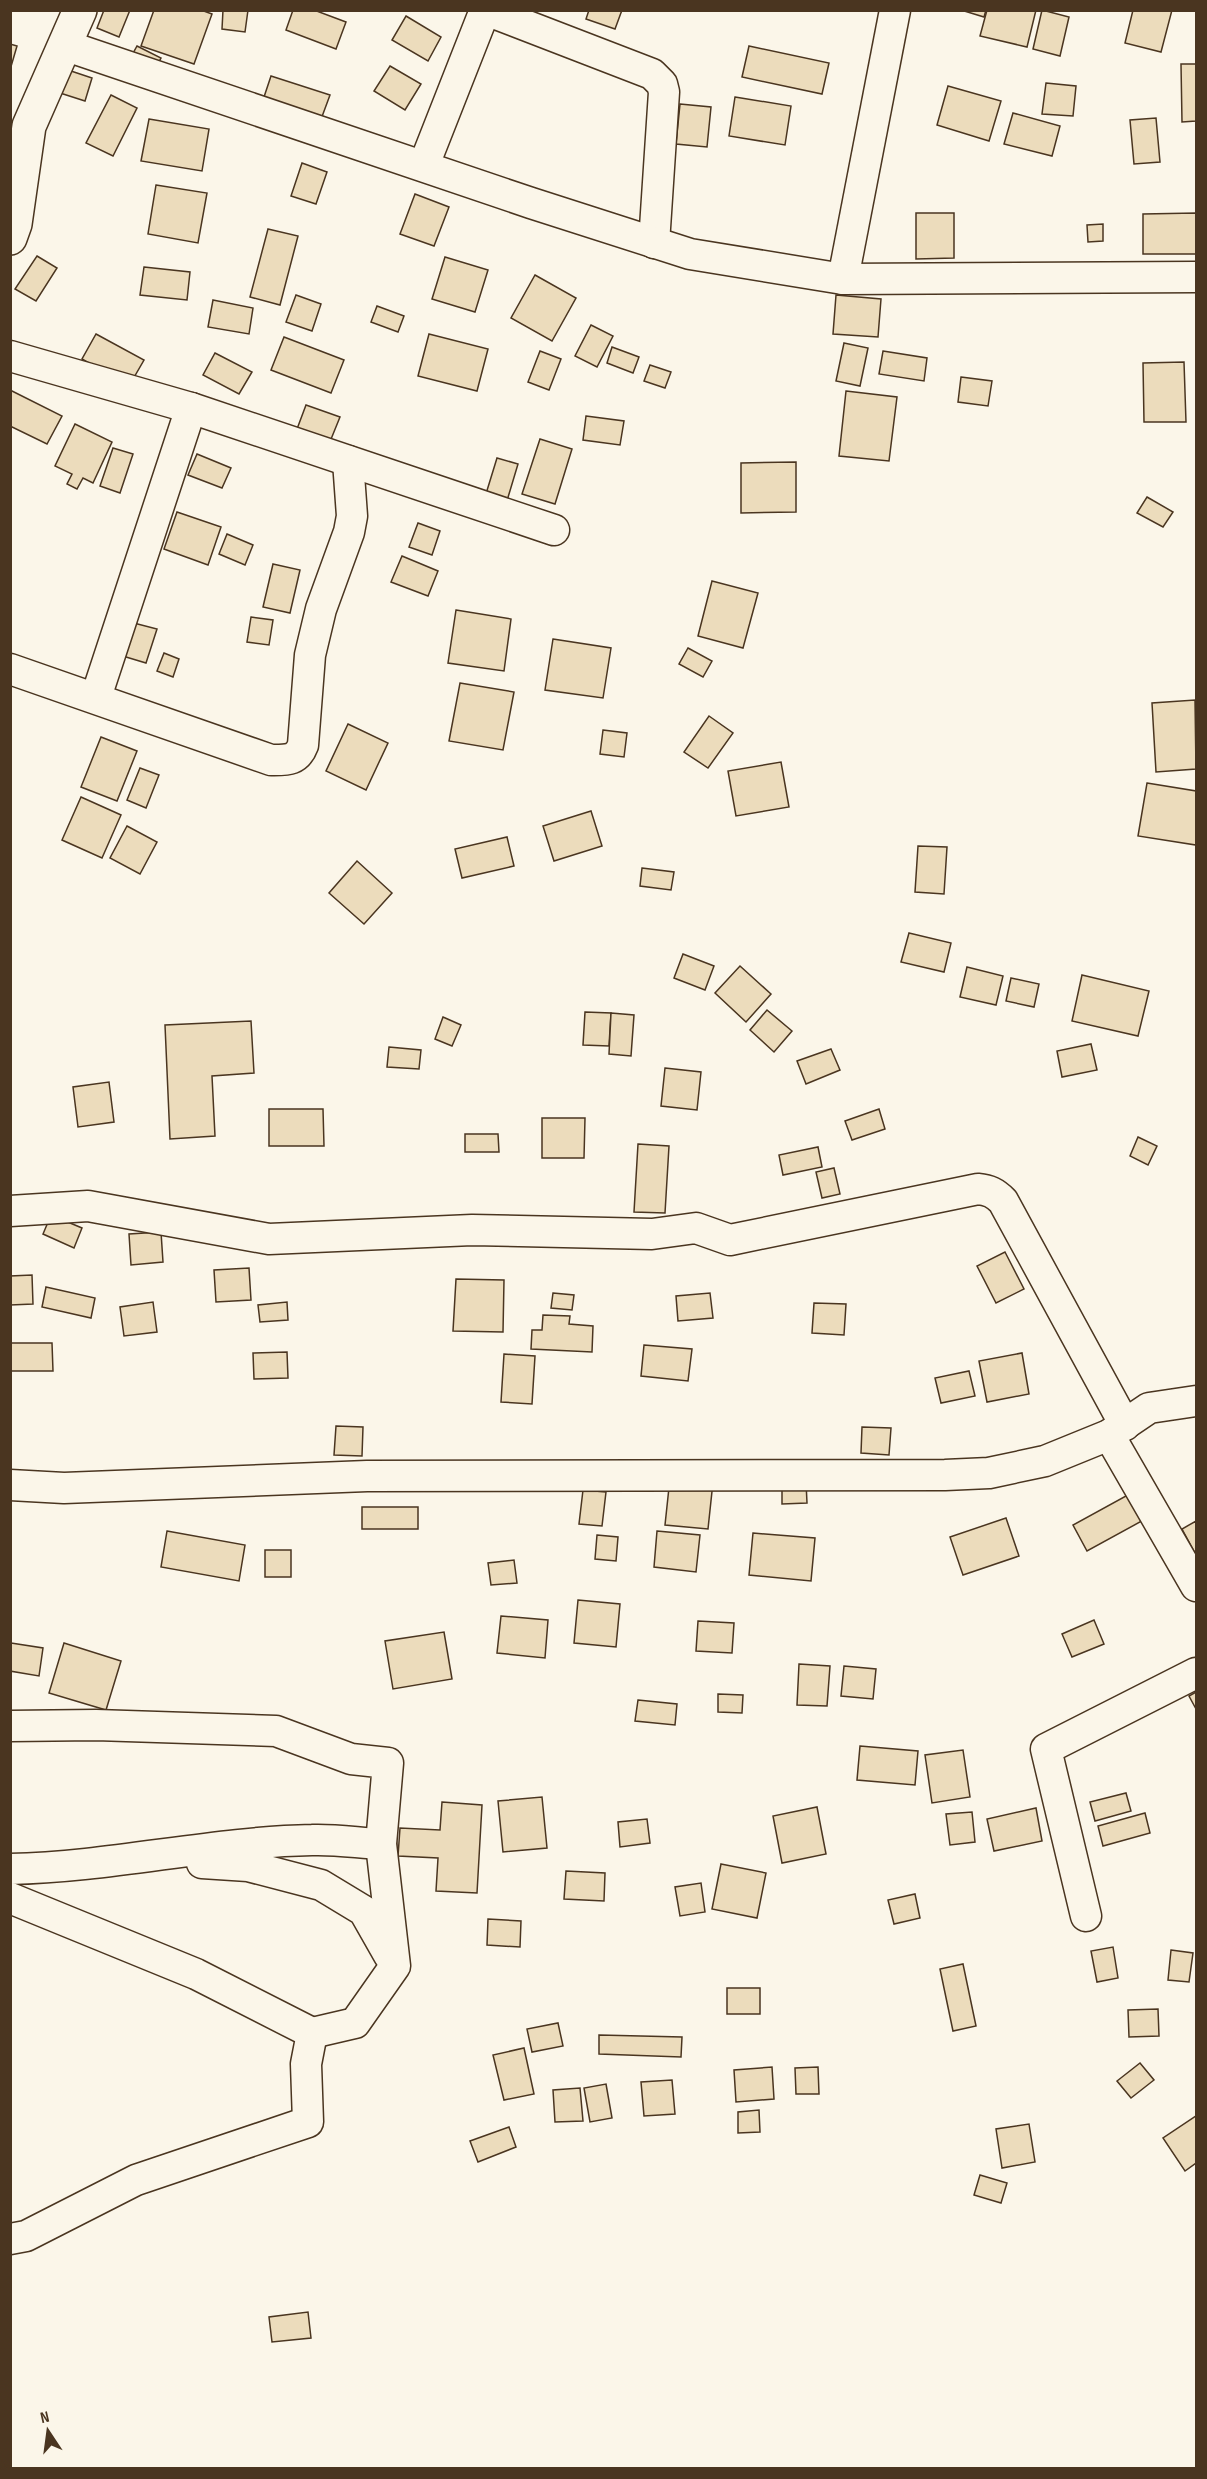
<svg xmlns="http://www.w3.org/2000/svg" width="1207" height="2479" font-family="'Sofia Sans Condensed',sans-serif">
<style>
.building{fill:#ecdcbc;stroke:#4a3520;stroke-width:1.5}
.lines{fill:none;stroke-linecap:round;stroke-linejoin:round}
.minor-casing{stroke:#4a3520;stroke-width:33}
.tertiary-casing{stroke:#4a3520;stroke-width:36}
.minor{stroke:#fbf6e9;stroke-width:30}
.tertiary{stroke:#fbf6e9;stroke-width:33}
</style>
<rect width="100%" height="100%" fill="#fbf6e9"/>
<!-- building -->
<g class="building">
<path d="M104,10H130L119,37L97,28Z"/>
<path d="M154,10H201L212,14L194,64L141,46Z"/>
<path d="M223,10H248L245,32L222,29Z"/>
<path d="M293,10H314L346,22L336,49L286,30Z"/>
<path d="M589,10H622L615,29L586,19Z"/>
<path d="M961,10H986L984,17Z"/>
<path d="M987,10H1036L1027,47L980,36Z"/>
<path d="M1042,10L1069,17L1060,56L1033,49Z"/>
<path d="M1133,10H1172L1161,52L1125,43Z"/>
<path d="M406,16L441,37L428,61L392,40Z"/>
<path d="M10,44L17,46L10,70Z"/>
<path d="M137,46L161,58L155,69L131,57Z"/>
<path d="M749,46L829,63L822,94L742,77Z"/>
<path d="M1181,64H1196V121L1182,122Z"/>
<path d="M390,66L421,84L405,110L374,91Z"/>
<path d="M68,70L92,78L85,101L60,93Z"/>
<path d="M271,76L330,95L320,122L262,103Z"/>
<path d="M1046,83L1076,86L1073,116L1042,114Z"/>
<path d="M948,86L1001,101L989,141L937,125Z"/>
<path d="M111,95L137,108L113,156L86,143Z"/>
<path d="M735,97L791,106L785,145L729,136Z"/>
<path d="M680,104L711,107L707,147L676,144Z"/>
<path d="M1013,113L1060,126L1052,156L1004,144Z"/>
<path d="M1156,118L1160,162L1134,164L1130,120Z"/>
<path d="M149,119L209,129L202,171L141,161Z"/>
<path d="M302,163L327,172L316,204L291,196Z"/>
<path d="M156,185L207,193L198,243L148,234Z"/>
<path d="M415,194L449,207L434,246L400,234Z"/>
<path d="M916,213H954V258L916,259Z"/>
<path d="M1196,213V254H1143V214Z"/>
<path d="M1103,224V241L1088,242L1087,225Z"/>
<path d="M268,229L298,236L280,305L250,297Z"/>
<path d="M37,256L57,268L36,301L15,289Z"/>
<path d="M445,257L488,270L475,312L432,299Z"/>
<path d="M144,267L190,272L187,300L140,295Z"/>
<path d="M535,275L576,298L552,341L511,318Z"/>
<path d="M296,295L321,304L312,331L286,322Z"/>
<path d="M836,295L881,299L878,337L833,334Z"/>
<path d="M213,300L253,308L249,334L208,327Z"/>
<path d="M377,306L404,316L398,332L371,322Z"/>
<path d="M591,325L613,336L597,367L575,356Z"/>
<path d="M96,334L144,360L129,386L82,359Z"/>
<path d="M429,334L488,349L477,391L418,376Z"/>
<path d="M284,337L344,360L331,393L271,370Z"/>
<path d="M844,343L868,348L860,386L836,381Z"/>
<path d="M612,347L639,357L633,373L607,363Z"/>
<path d="M540,351L561,359L549,390L528,382Z"/>
<path d="M883,351L927,358L924,381L879,374Z"/>
<path d="M215,353L252,372L239,394L203,375Z"/>
<path d="M1184,362L1186,422H1144L1143,363Z"/>
<path d="M650,365L671,372L665,388L644,381Z"/>
<path d="M961,377L992,381L988,406L958,402Z"/>
<path d="M10,390L62,416L47,444L10,426Z"/>
<path d="M846,391L897,397L889,461L839,456Z"/>
<path d="M306,405L340,417L327,449L294,437Z"/>
<path d="M586,416L624,421L620,445L583,440Z"/>
<path d="M75,424L112,442L93,483L83,478L77,489L67,484L72,474L55,466Z"/>
<path d="M540,439L572,449L555,504L522,494Z"/>
<path d="M113,448L133,454L120,493L100,486Z"/>
<path d="M197,454L231,468L222,488L188,475Z"/>
<path d="M497,458L518,464L506,504L485,497Z"/>
<path d="M796,462V512L741,513V463Z"/>
<path d="M1147,497L1173,512L1163,527L1137,513Z"/>
<path d="M177,512L221,527L208,565L164,549Z"/>
<path d="M418,523L440,531L432,555L409,547Z"/>
<path d="M227,534L253,545L245,565L219,554Z"/>
<path d="M402,556L438,571L428,596L391,582Z"/>
<path d="M273,564L300,570L290,613L263,607Z"/>
<path d="M712,581L758,593L743,648L698,636Z"/>
<path d="M456,610L511,619L504,671L448,663Z"/>
<path d="M251,617L273,620L269,645L247,642Z"/>
<path d="M126,621L157,629L146,663L116,654Z"/>
<path d="M553,639L611,648L603,698L545,690Z"/>
<path d="M688,648L712,661L703,677L679,664Z"/>
<path d="M164,653L179,659L173,677L157,671Z"/>
<path d="M460,683L514,692L503,750L449,741Z"/>
<path d="M1195,700L1196,769L1156,772L1152,703Z"/>
<path d="M709,716L733,733L708,768L684,752Z"/>
<path d="M348,724L388,743L366,790L326,771Z"/>
<path d="M603,730L627,733L624,757L600,754Z"/>
<path d="M101,737L137,751L117,801L81,787Z"/>
<path d="M781,762L789,807L736,816L728,771Z"/>
<path d="M140,768L159,775L146,808L127,800Z"/>
<path d="M1147,783L1196,791V845L1138,836Z"/>
<path d="M81,797L121,815L102,858L62,840Z"/>
<path d="M591,811L602,846L554,861L543,826Z"/>
<path d="M127,826L157,842L140,874L110,858Z"/>
<path d="M507,837L514,866L462,878L455,849Z"/>
<path d="M918,846L947,847L944,894L915,892Z"/>
<path d="M357,861L392,893L364,924L329,893Z"/>
<path d="M642,868L674,872L671,890L640,886Z"/>
<path d="M909,933L951,943L944,972L901,962Z"/>
<path d="M683,954L714,966L705,990L674,978Z"/>
<path d="M740,966L771,994L746,1022L715,993Z"/>
<path d="M967,967L1003,976L996,1005L960,997Z"/>
<path d="M1082,975L1149,991L1138,1036L1072,1021Z"/>
<path d="M1011,978L1039,984L1034,1007L1006,1001Z"/>
<path d="M767,1010L792,1031L774,1052L750,1030Z"/>
<path d="M585,1012L611,1013L609,1046L583,1045Z"/>
<path d="M611,1013L634,1015L631,1056L609,1054Z"/>
<path d="M443,1017L461,1025L452,1046L435,1039Z"/>
<path d="M251,1021L254,1073L212,1076L215,1136L170,1139L165,1025Z"/>
<path d="M1091,1044L1097,1070L1062,1077L1057,1051Z"/>
<path d="M389,1047L421,1050L419,1069L387,1067Z"/>
<path d="M831,1049L840,1070L806,1084L797,1061Z"/>
<path d="M665,1068L701,1072L697,1110L661,1106Z"/>
<path d="M109,1082L114,1122L78,1127L73,1087Z"/>
<path d="M269,1109H323L324,1146H269Z"/>
<path d="M879,1109L885,1129L852,1140L845,1121Z"/>
<path d="M542,1118H585L584,1158H542Z"/>
<path d="M465,1134H498L499,1152H465Z"/>
<path d="M1138,1137L1157,1146L1148,1165L1130,1156Z"/>
<path d="M638,1144L669,1146L665,1213L634,1212Z"/>
<path d="M818,1147L822,1167L783,1175L779,1155Z"/>
<path d="M834,1168L840,1194L822,1198L816,1172Z"/>
<path d="M51,1215L82,1228L74,1248L43,1234Z"/>
<path d="M161,1232L163,1262L131,1265L129,1234Z"/>
<path d="M1005,1252L1024,1289L996,1303L977,1266Z"/>
<path d="M249,1268L251,1300L216,1302L214,1270Z"/>
<path d="M32,1275L33,1304L10,1305V1276Z"/>
<path d="M456,1279L504,1280L503,1332L453,1331Z"/>
<path d="M46,1287L95,1298L91,1318L42,1307Z"/>
<path d="M553,1293L574,1295L572,1310L551,1308Z"/>
<path d="M710,1293L713,1318L678,1321L676,1296Z"/>
<path d="M153,1302L157,1332L124,1336L120,1307Z"/>
<path d="M287,1302L288,1320L260,1322L258,1305Z"/>
<path d="M814,1303L846,1304L844,1335L812,1333Z"/>
<path d="M543,1315L570,1316L569,1324L593,1326L592,1352L531,1349L532,1330H542Z"/>
<path d="M10,1343H52L53,1371H10Z"/>
<path d="M644,1345L692,1349L688,1381L641,1376Z"/>
<path d="M287,1352L288,1378L254,1379L253,1353Z"/>
<path d="M1022,1353L1029,1394L987,1402L979,1361Z"/>
<path d="M504,1354L535,1356L532,1404L501,1402Z"/>
<path d="M969,1371L975,1396L941,1403L935,1378Z"/>
<path d="M336,1426L363,1427L362,1456L334,1455Z"/>
<path d="M862,1427L891,1428L889,1455L861,1453Z"/>
<path d="M670,1478L713,1482L708,1529L665,1525Z"/>
<path d="M782,1482H806L807,1503L782,1504Z"/>
<path d="M583,1490L606,1492L602,1526L579,1524Z"/>
<path d="M1135,1491L1149,1517L1087,1551L1073,1525Z"/>
<rect x="362" y="1507" width="56" height="22"/>
<path d="M1006,1518L1019,1556L963,1575L950,1537Z"/>
<path d="M1196,1521V1555L1182,1529Z"/>
<path d="M167,1531L245,1545L239,1581L161,1567Z"/>
<path d="M657,1531L700,1535L696,1572L654,1567Z"/>
<path d="M753,1533L815,1538L811,1581L749,1575Z"/>
<path d="M597,1535L618,1537L616,1561L595,1559Z"/>
<rect x="265" y="1550" width="26" height="27"/>
<path d="M514,1560L517,1583L491,1585L488,1563Z"/>
<path d="M578,1600L620,1604L616,1647L574,1643Z"/>
<path d="M501,1616L548,1620L545,1658L497,1653Z"/>
<path d="M1094,1620L1104,1644L1072,1657L1062,1634Z"/>
<path d="M698,1621L734,1623L732,1653L696,1651Z"/>
<path d="M444,1632L452,1679L393,1689L385,1641Z"/>
<path d="M11,1643L43,1648L39,1676L10,1671Z"/>
<path d="M64,1643L121,1661L106,1710L49,1693Z"/>
<path d="M799,1664L830,1666L827,1706L797,1705Z"/>
<path d="M844,1666L876,1669L873,1699L841,1696Z"/>
<path d="M1196,1692V1709L1189,1696Z"/>
<path d="M718,1694L743,1695L742,1713L718,1712Z"/>
<path d="M638,1700L677,1704L675,1725L635,1721Z"/>
<path d="M860,1746L918,1751L915,1785L857,1780Z"/>
<path d="M963,1750L970,1797L932,1803L925,1755Z"/>
<path d="M1126,1793L1131,1811L1095,1821L1090,1802Z"/>
<path d="M542,1797L547,1848L503,1852L498,1801Z"/>
<path d="M442,1802L482,1805L477,1893L436,1891L438,1858L398,1856L400,1828L440,1830Z"/>
<path d="M817,1807L826,1854L782,1863L773,1816Z"/>
<path d="M1036,1808L1042,1841L994,1851L987,1819Z"/>
<path d="M972,1812L975,1842L950,1845L946,1814Z"/>
<path d="M1145,1813L1150,1833L1103,1846L1098,1826Z"/>
<path d="M647,1819L650,1843L620,1847L618,1822Z"/>
<path d="M721,1864L766,1873L757,1918L712,1909Z"/>
<path d="M566,1871L605,1873L604,1901L564,1899Z"/>
<path d="M701,1883L705,1912L680,1916L675,1887Z"/>
<path d="M915,1894L920,1918L894,1924L888,1900Z"/>
<path d="M488,1919L521,1921L520,1947L487,1945Z"/>
<path d="M1113,1947L1118,1978L1097,1982L1091,1951Z"/>
<path d="M1171,1950L1193,1953L1189,1982L1168,1980Z"/>
<path d="M963,1964L976,2026L953,2031L940,1969Z"/>
<rect x="727" y="1988" width="33" height="26"/>
<path d="M1158,2009L1159,2036L1129,2037L1128,2010Z"/>
<path d="M558,2023L563,2046L532,2052L527,2029Z"/>
<path d="M599,2035L682,2037L681,2057L599,2054Z"/>
<path d="M524,2048L534,2094L504,2100L493,2055Z"/>
<path d="M1140,2063L1154,2080L1131,2098L1117,2081Z"/>
<path d="M772,2067L774,2099L736,2102L734,2070Z"/>
<path d="M818,2067L819,2094H796L795,2068Z"/>
<path d="M672,2080L675,2114L644,2116L641,2082Z"/>
<path d="M606,2084L612,2118L590,2122L584,2088Z"/>
<path d="M580,2088L583,2121L555,2122L553,2090Z"/>
<path d="M759,2110L760,2132L738,2133V2112Z"/>
<path d="M1196,2116V2163L1185,2171L1163,2138Z"/>
<path d="M1029,2124L1035,2162L1002,2168L996,2129Z"/>
<path d="M509,2127L516,2147L478,2162L470,2141Z"/>
<path d="M980,2175L1007,2183L1001,2203L974,2195Z"/>
<path d="M308,2312L311,2338L272,2342L269,2317Z"/>
</g>
<g class="lines">
<defs>
<g id="minor">
<path d="M486,10L652,74L662,84L664,92L654,243"/>
<path d="M67,46L531,203L690,254L843,279L1196,277"/>
<path d="M424,165L485,10"/>
<path d="M843,279L895,10"/>
<path d="M10,356L191,408L554,530"/>
<path d="M10,669L271,760C287,760 297,761 303,745L310,655L321,609L349,532L352,516L348,461"/>
<path d="M96,697L191,408"/>
<path d="M10,1211L88,1206L269,1239L472,1230L652,1234L696,1228L730,1240L978,1189C989,1190 995,1193 1003,1201L1125,1425"/>
<path d="M1109,1435L1196,1586"/>
<path d="M10,1485L64,1488L367,1476L945,1475L989,1473L1045,1461L1109,1435L1149,1408L1196,1401"/>
<path d="M10,1726L96,1725L276,1731L351,1759L388,1763L381,1844L395,1966L355,2023L312,2033"/>
<path d="M202,1863L248,1866L321,1885L364,1911L389,1955"/>
<path d="M10,1869C112,1867 211,1842 312,1840C335,1839 359,1843 381,1844"/>
<path d="M10,1898L196,1974L312,2033L306,2064L308,2122L136,2180L26,2236L10,2239"/>
<path d="M1086,1916L1046,1749L1196,1673"/>
</g>
<path id="tertiary" d="M10,238L15,224L29,126L80,10"/>
</defs>
<!-- minor casing -->
<use href="#minor" class="minor-casing"/>
<!-- tertiary casing -->
<use href="#tertiary" class="tertiary-casing"/>
<!-- minor -->
<use href="#minor" class="minor"/>
<!-- tertiary -->
<use href="#tertiary" class="tertiary"/>
</g>
<!-- border -->
<rect width="1207" height="2479" fill="none" stroke="#4a3520" stroke-width="24"/>
<!-- north arrow -->
<g transform="translate(48 2431) rotate(347)" stroke="#fbf6e9" stroke-width="4.5" paint-order="stroke">
<path d="M0-4.5L10 22L0 15L-10 22Z" fill="#4a3520"/>
<text y="-9" font-size="16" font-weight="bold" text-anchor="middle" fill="#4a3520">N</text>
</g>
</svg>
